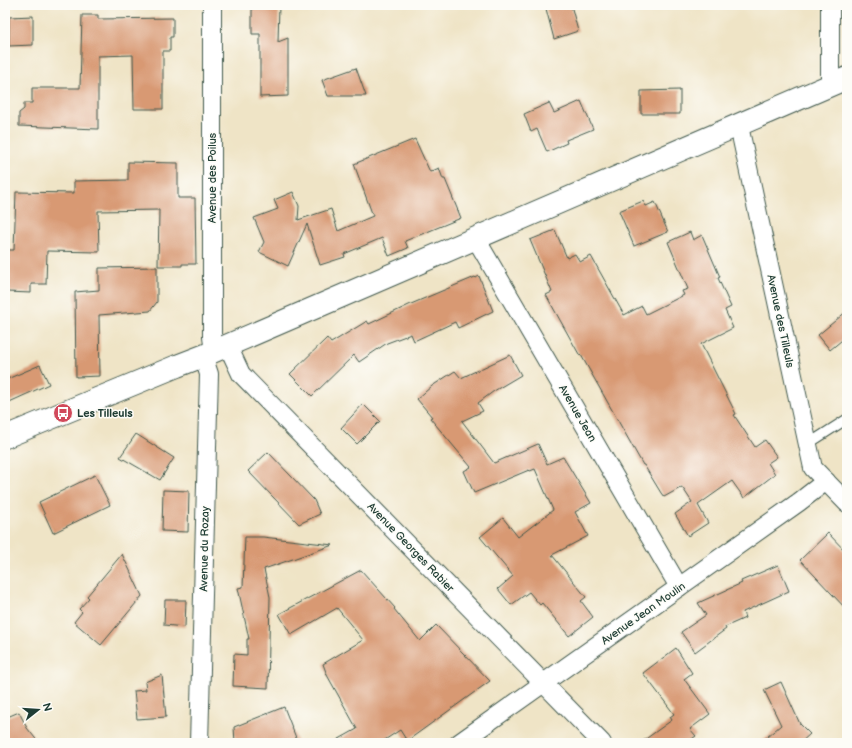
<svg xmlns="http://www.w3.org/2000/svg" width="852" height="748" font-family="'Balsamiq Sans',sans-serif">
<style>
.building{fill:#d89973}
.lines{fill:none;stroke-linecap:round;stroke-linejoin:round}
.service-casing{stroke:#3e564a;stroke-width:11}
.minor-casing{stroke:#3e564a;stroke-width:20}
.tertiary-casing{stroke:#3e564a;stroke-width:24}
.service{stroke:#fff;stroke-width:9}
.minor{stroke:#fff;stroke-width:18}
.tertiary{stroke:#fff;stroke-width:22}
.labels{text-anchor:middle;stroke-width:3;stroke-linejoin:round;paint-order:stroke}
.street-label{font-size:11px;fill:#1f3d34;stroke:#fdfcf7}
.poi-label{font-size:11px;font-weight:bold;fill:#1f3d34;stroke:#fdfcf7;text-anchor:start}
</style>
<rect width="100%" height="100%" fill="#fdfcf7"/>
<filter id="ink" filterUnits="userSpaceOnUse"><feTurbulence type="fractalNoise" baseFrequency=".025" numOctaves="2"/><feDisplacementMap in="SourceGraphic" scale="8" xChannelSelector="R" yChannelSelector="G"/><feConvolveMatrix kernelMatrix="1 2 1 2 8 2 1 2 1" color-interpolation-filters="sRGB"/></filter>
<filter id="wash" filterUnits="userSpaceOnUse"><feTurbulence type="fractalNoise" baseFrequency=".012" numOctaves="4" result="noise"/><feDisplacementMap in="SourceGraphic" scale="16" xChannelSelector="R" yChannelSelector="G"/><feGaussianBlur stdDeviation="0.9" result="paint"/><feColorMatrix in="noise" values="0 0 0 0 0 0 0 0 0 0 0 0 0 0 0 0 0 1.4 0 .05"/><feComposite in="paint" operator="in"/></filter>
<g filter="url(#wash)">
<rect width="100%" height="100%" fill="#efe4c6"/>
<g id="blocks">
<!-- building -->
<g class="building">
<path d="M252,5H279L278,42L288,38V96L260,97V34H252Z"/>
<path d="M545,5H571L578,31L554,39Z"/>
<path d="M82,15H98V19L173,18V37H170V51H163V109H134L133,55L98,56V129L19,126V113L24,109V103H32V88H80Z"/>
<path d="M33,16V45L9,46V17Z"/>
<path d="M356,68L366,96H328L322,80Z"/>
<path d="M680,90V114H641V91Z"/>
<path d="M581,101L593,129L566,140L567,143L547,152L537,129L531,132L524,114L549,103L554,113Z"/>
<path d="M415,139L430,172L439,168L443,179H445L461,218L405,241L408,248L389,256L382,238L344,254L345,257L320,265L307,224L288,266L259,252L264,242L254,218L278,209L274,200L293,192L299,206L298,220L331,209L338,231L373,216L354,164Z"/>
<path d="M128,162L178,163V198H195L196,264H182V266H158L159,210L98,211L99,252L47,251L46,284H31V293L7,292V250H14L16,192L74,193V181L128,180Z"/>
<path d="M643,201L646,206L655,202L668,232L634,246L619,211Z"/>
<path d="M555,230L567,258L575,254L580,262L591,256L624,315L642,306L646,314L684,295L682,291L688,289L668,242L690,232L693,240L702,235L720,277L718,278L731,307L725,310L733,328L701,344L736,414L734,415L755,447L765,440L777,457L768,463L775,474L744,498L732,481L698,505L708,523L688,536L675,514L692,502L682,487L664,497L661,493L644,465H643L581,355L580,356L546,295L552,292L530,240Z"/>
<path d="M157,267V302L150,311L99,315L100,376L76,377L75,292L99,290V268Z"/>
<path d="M479,276L493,311L458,328L455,322L414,341L411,334L387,343L359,362L354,355L312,396L290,374L327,338L331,343L367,321L369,324L411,304L475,277L476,278Z"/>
<path d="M847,311V336L830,350L818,335Z"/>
<path d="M510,355L521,375L494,391L478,403L483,411L462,421L494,463L538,444L547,464L563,457L591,503L575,512L588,536L552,555L586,597L581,601L593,617L569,636L542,603L540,605L529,592L511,605L498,589L513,576L480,537L503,518L518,537L553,510L535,469L530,471L529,470L474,493L464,471L471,467L430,418L432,417L417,399L432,386L455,371L461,378Z"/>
<path d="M40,365L49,384L5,404V380Z"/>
<path d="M363,404L380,421L357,444L341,428Z"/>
<path d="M136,434L174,458L160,480L120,457Z"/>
<path d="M268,452L314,500L320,514L299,524L248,471Z"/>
<path d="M95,475L110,505L53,533L39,502Z"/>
<path d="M163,490L189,491L188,532L162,531Z"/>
<path d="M828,533L847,553V610L800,560Z"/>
<path d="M245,537H263L333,545L264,569L270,597L268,688L233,686L234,654L247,655V639H249L238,588L243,587Z"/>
<path d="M122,554L142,596L101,645L74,622L82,612L79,609L89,598L87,596Z"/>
<path d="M778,565L789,591L743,612L745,618L725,627L726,629L695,652L681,632L706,615L698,603L742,583L741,581Z"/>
<path d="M361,570L395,608L394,609L420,641L436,625L490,681L407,741L400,730L380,743H332L357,729L327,675L323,664L363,640L337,608L291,635L279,614Z"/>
<path d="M165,600H186L185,627L164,625Z"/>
<path d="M676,648L692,673L684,679L710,714L690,729L696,736L686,743H640L672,720L670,717L674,714L643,673Z"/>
<path d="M162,675L166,717L137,719L134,691L146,690L145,682Z"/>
<path d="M781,682L800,724L810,734L800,743H760L781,725L764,690Z"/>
<path d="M284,707L298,743H235L234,727Z"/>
<path d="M19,712L27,728L39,743H5V718Z"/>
</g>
</g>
</g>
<g filter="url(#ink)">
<use href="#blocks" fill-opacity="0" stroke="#3e564a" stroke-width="1"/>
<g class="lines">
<defs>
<path id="service" d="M808,444L847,419"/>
<g id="minor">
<path d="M212,5V337L214,352"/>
<path d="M830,5V85"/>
<path d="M739,126L813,468L847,503"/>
<path d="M476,239L679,587"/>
<path d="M228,346L241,374L602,743"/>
<path d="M199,743L209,374L203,356"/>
<path d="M459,743L799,502L826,481"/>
</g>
<path id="tertiary" d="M5,437L177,366L203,356L847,78"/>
</defs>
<!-- service casing -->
<use href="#service" class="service-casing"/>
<!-- minor casing -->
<use href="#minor" class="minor-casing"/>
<!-- tertiary casing -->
<use href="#tertiary" class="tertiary-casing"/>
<!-- service -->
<use href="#service" class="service"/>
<!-- minor -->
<use href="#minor" class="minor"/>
<!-- tertiary -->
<use href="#tertiary" class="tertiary"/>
</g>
</g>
<!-- icons -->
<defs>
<symbol id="bus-disc" viewBox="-11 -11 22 22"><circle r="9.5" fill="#d1495b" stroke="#fdfcf7"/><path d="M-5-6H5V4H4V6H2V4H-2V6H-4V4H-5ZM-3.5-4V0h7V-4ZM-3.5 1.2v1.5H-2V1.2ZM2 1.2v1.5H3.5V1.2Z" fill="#fff"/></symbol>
</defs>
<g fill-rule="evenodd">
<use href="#bus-disc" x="52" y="402" width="22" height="22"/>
</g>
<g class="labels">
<!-- street labels -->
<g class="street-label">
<text transform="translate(212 178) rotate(-90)" y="4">Avenue des Poilus</text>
<text transform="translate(781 321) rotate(78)" y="4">Avenue des Tilleuls</text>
<text transform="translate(578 413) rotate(60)" y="4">Avenue Jean</text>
<text transform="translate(411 547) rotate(46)" y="4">Avenue Georges Rabier</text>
<text transform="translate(204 549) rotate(-89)" y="4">Avenue du Rozay</text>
<text transform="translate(643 613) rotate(-35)" y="4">Avenue Jean Moulin</text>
</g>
<!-- poi labels -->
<g class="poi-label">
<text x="77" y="417">Les Tilleuls</text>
</g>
</g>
<!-- margin -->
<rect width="852" height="748" fill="none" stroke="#fdfcf7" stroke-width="20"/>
<!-- north arrow -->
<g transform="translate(38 710) rotate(73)" stroke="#fdfcf7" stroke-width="3" paint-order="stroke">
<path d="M0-3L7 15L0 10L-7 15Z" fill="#1f3d34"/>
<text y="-6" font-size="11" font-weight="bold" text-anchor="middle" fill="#1f3d34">N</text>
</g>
</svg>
